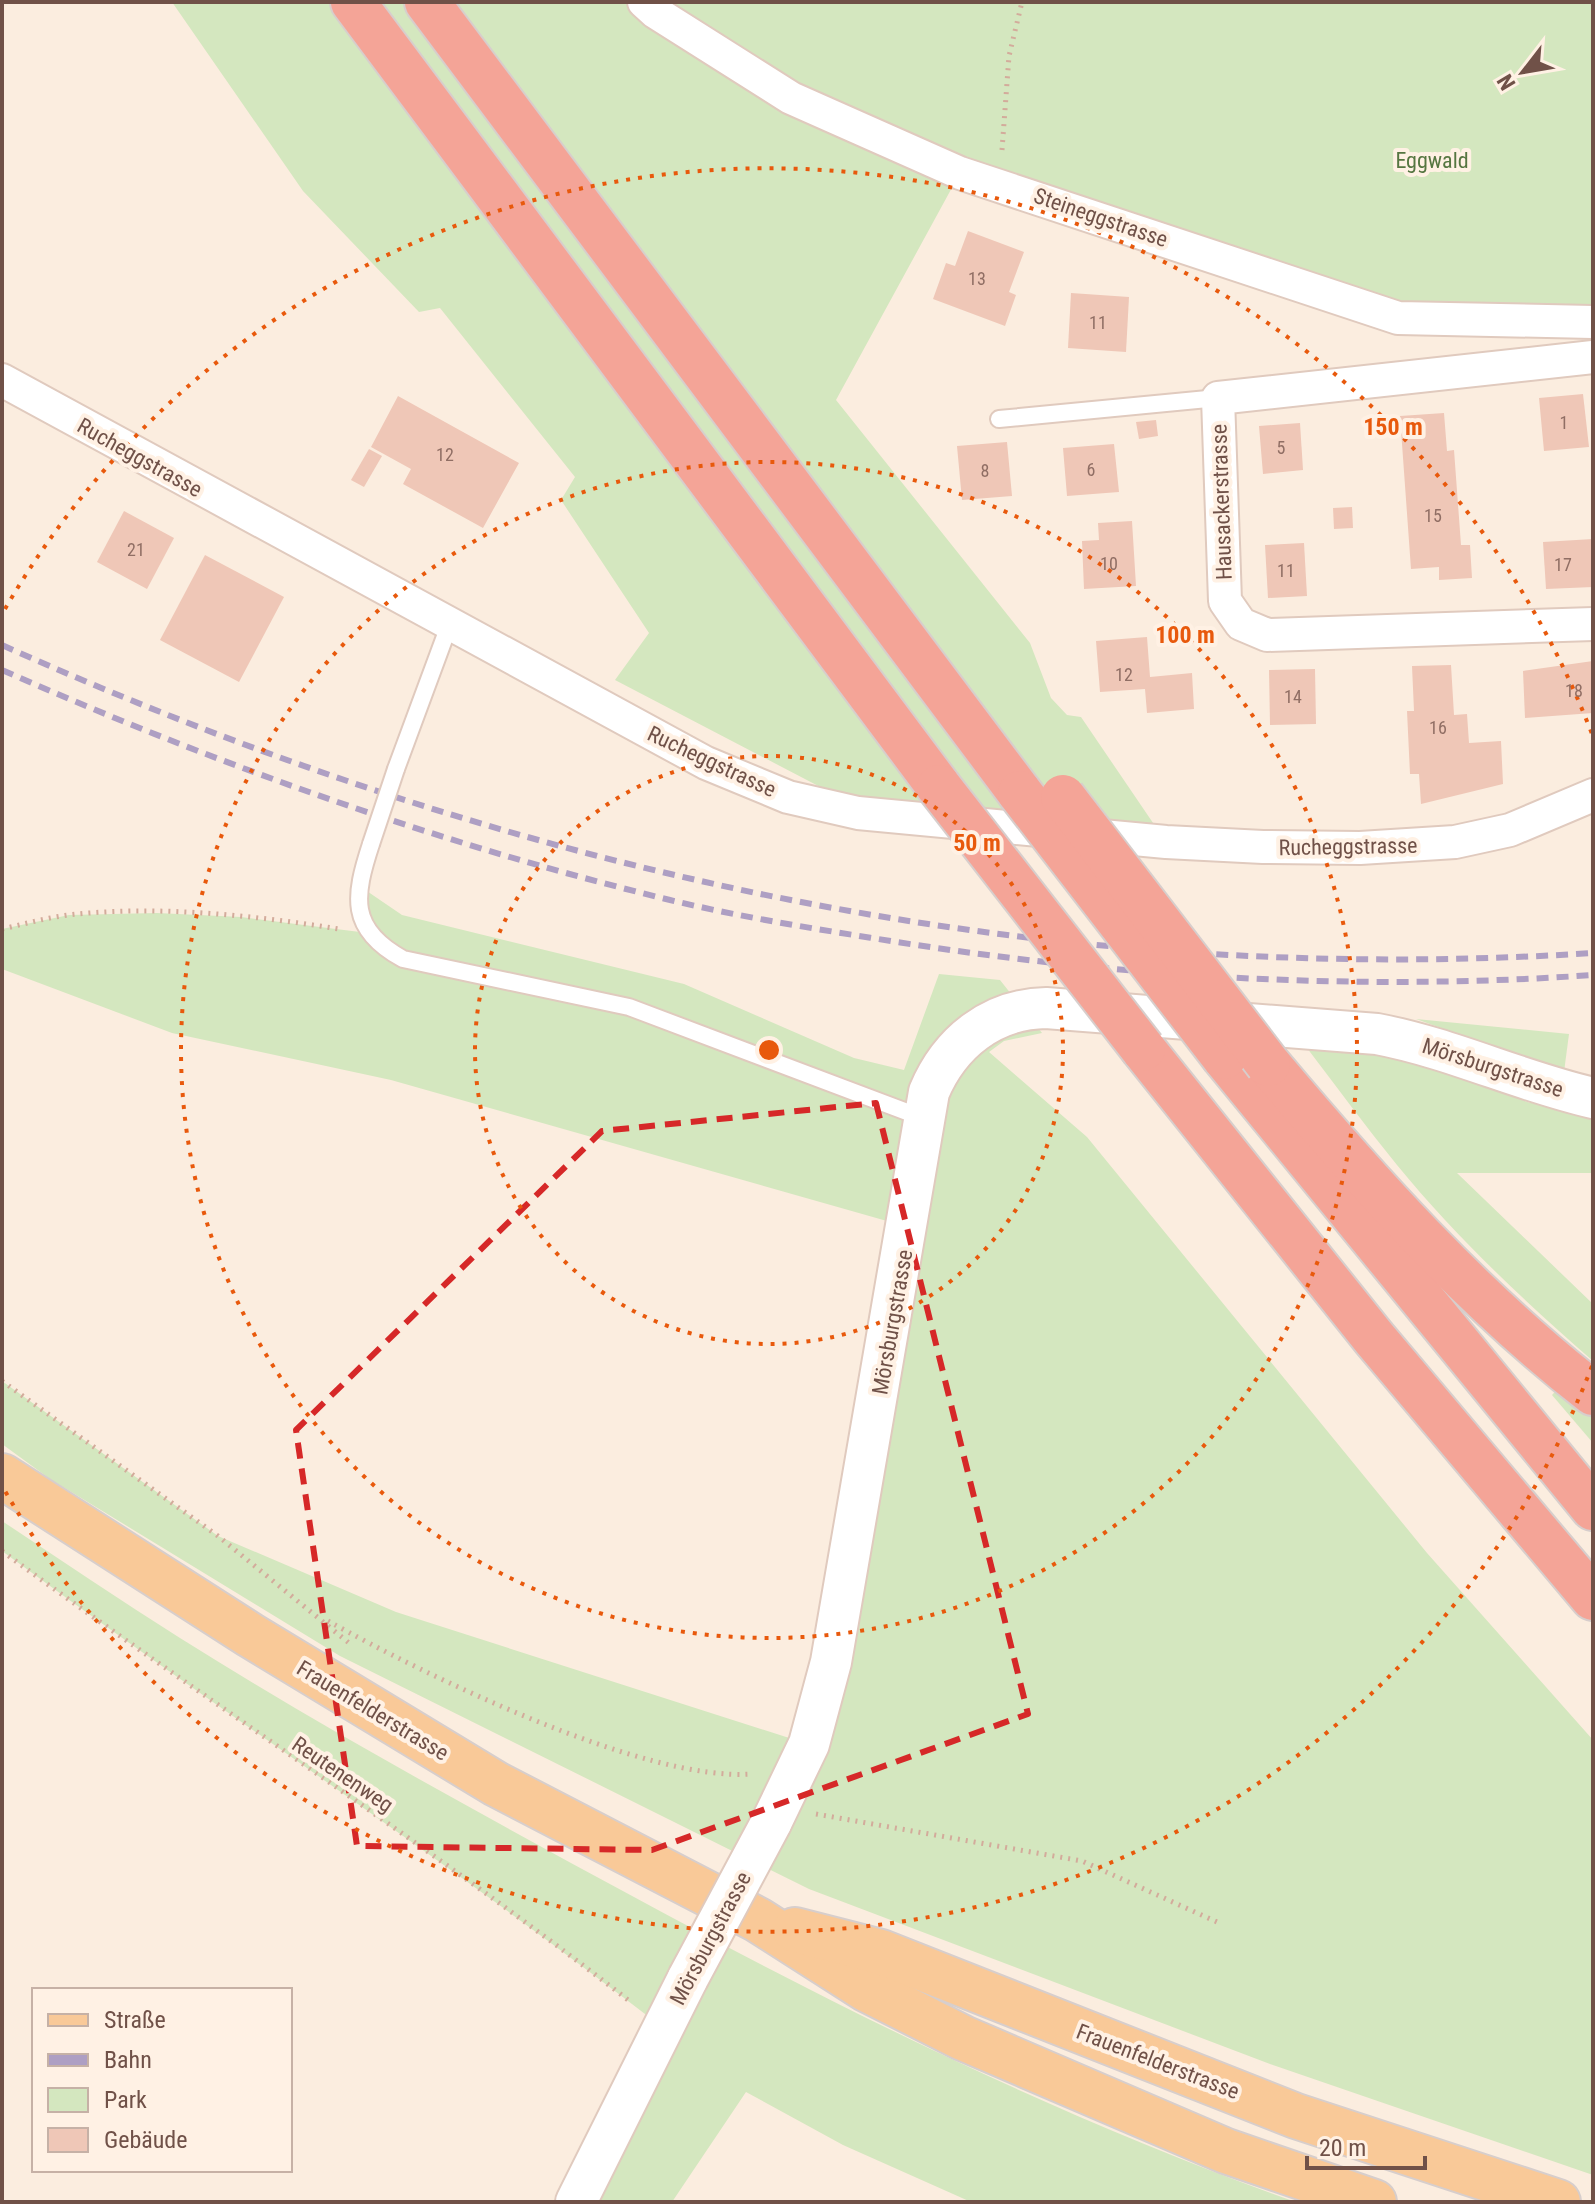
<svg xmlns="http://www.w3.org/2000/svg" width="1595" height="2204" font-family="'Roboto Condensed',sans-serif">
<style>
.green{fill:#d4e7bf}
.building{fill:#efc7b7}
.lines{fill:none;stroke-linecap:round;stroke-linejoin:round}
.service-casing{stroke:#e0cabe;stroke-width:20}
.minor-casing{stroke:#e0cabe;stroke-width:36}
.tertiary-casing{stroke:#e0cabe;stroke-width:44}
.primary-casing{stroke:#d7cecc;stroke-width:48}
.motorway-casing{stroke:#d7cecc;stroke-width:48}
.path{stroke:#d3ab9b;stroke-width:5;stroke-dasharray:2 6;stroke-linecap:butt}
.service{stroke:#fff;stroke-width:16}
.minor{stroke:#fff;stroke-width:32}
.tertiary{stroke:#fff;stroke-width:40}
.primary{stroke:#f9c998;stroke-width:44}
.motorway{stroke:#f4a497;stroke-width:44}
.rail{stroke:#ae9fc3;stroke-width:6;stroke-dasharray:12 8;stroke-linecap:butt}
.service-bridge-casing{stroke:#e0cabe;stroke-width:20;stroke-linecap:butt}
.tertiary-bridge-casing{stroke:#e0cabe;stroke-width:44;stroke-linecap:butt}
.motorway-bridge-casing{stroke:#d7cecc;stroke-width:48;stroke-linecap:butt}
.service-bridge{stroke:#fff;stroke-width:16}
.tertiary-bridge{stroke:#fff;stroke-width:40}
.motorway-bridge{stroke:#f4a497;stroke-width:44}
.marked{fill:none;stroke:#d62828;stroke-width:6;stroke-dasharray:16 10;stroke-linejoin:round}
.ring{fill:none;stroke:#e8590c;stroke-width:4;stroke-dasharray:4 8}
.labels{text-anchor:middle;stroke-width:8;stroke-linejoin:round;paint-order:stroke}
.number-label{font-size:18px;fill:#906e64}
.park-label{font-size:22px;fill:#567641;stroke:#fff1e4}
.street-label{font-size:22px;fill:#705148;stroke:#fff1e4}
.centre{fill:#e8590c;stroke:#fff1e4;stroke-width:4}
.ring-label{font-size:24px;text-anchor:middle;font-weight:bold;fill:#e8590c;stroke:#fff1e4;stroke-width:8;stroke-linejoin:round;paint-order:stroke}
</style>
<rect width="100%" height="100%" fill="#fbeddf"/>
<!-- green -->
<g class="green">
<path d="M172,2H1593V322L1398,318L960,173L836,400L1030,643L1051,698L1067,715L1081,717L1166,842L874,815L615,680L649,633L561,500L575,477L440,308L419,312L303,191Z"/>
<path d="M358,885L402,915L684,984L854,1058L904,1070L939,974L1000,980L1042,1033L1004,1041L989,1052L1087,1137L1427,1553L1593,1740V2175L1270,2064L809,1889L340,1656L50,1479L2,1444V1381L218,1536L396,1612L808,1744L908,1227L391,1080L172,1033L2,969V929L69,915L157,913L241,917L368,933Z"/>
<path d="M1416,1019L1569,1034L1564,1072Z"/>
<path d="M1307,1048L1433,1061L1527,1102L1593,1116V1173H1457L1593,1304V1361C1523,1300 1456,1237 1397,1165C1366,1127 1337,1087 1307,1048Z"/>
<path d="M1571,1375L1593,1393V1443L1552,1395Z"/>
<path d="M2,1521C61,1560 120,1600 180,1638C328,1731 481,1814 634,1897C848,2013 1067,2121 1296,2202H971L843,2145L746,2092L672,2202H576L662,2027C447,1860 221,1712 2,1551Z"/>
</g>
<!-- building -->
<g class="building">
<path d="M968,231L1024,252L1009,292L1016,295L1005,326L933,299L946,263L955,266Z"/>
<path d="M1071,293L1129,297L1126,352L1068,348Z"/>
<path d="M1583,394L1589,447L1544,451L1539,398Z"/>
<path d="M398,396L519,463L483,528L403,484L411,469L371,447Z"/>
<path d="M1444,413L1447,451L1454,450L1461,545H1470L1472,578L1439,580V567L1411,569L1400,416Z"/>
<path d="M1156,420L1158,436L1139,439L1136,422Z"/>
<path d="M1300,423L1303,470L1263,474L1259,426Z"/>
<path d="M1007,442L1012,496L962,500L957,446Z"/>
<path d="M1114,444L1119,492L1067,496L1063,448Z"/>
<path d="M369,449L382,456L364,487L351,480Z"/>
<path d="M1352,507L1353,528L1334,529L1333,508Z"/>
<path d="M124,511L174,538L147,589L97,562Z"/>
<path d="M1132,521L1136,586L1084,589L1082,541L1099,540L1098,523Z"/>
<path d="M1593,539V587L1546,589L1543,542Z"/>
<path d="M1304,543L1307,596L1268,598L1265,545Z"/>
<path d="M205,555L284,597L239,682L160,640Z"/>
<path d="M1147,637L1150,677L1192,673L1194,709L1147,713L1145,689L1100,692L1096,641Z"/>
<path d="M1593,661V713L1525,718L1523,671Z"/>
<path d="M1451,665L1454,715L1467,714L1469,743L1501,741L1503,784L1421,804L1419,774H1410L1407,711H1414L1412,666Z"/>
<path d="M1315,669L1316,724L1270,725L1269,670Z"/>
</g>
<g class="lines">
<defs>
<g id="service">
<path d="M999,419L1218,398"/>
<path d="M396,769L450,623"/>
<path d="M371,844C354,896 348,929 403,959L629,1007L923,1118"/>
</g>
<g id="minor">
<path d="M644,2L655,12L791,98L960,173L1398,318L1593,322"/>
<path d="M1593,357L1218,398L1225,601L1241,624L1267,635L1593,624"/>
<path d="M2,380L706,763L788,797L858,813L1166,842L1263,847L1360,848L1455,842L1510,830L1593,795"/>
</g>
<g id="tertiary">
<path d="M771,1823L809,1744L831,1662L929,1092C950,1042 992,1009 1046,1008L1377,1034C1451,1048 1519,1081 1593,1098"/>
<path d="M576,2202L688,1978"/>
</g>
<g id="primary">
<path d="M2,1476L250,1635L496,1784L758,1920L866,1989L963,2038L1226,2151L1374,2202"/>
<path d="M795,1930L881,1952L1296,2116L1558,2202"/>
</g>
<g id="motorway">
<path d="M353,2L939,787"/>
<path d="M427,2L1020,793"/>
<path d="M1143,1049L1374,1338L1593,1598"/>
<path d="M1224,1057L1593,1508"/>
<path d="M1268,1064C1368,1183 1470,1297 1593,1393"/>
</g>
</defs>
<!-- service casing -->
<use href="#service" class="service-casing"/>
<!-- minor casing -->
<use href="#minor" class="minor-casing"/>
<!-- tertiary casing -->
<use href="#tertiary" class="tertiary-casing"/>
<!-- primary casing -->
<use href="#primary" class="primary-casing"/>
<!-- motorway casing -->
<use href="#motorway" class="motorway-casing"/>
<!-- path -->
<g class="path">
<path d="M1002,150L1009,56L1022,2"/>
<path d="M2,929C24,924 46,918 68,915C157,905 251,915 339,929"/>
<path d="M2,1381L218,1536L349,1643"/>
<path d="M2,1551C210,1704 428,1844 632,2003"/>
<path d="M328,1621C425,1675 644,1782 752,1774"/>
<path d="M816,1814L1082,1861L1217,1922"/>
</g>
<!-- service -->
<use href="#service" class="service"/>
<!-- minor -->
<use href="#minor" class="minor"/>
<!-- tertiary -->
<use href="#tertiary" class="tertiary"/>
<!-- primary -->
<use href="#primary" class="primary"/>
<!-- motorway -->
<use href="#motorway" class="motorway"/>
<!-- rail -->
<g class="rail">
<path d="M2,645C509,872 1036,989 1593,953"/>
<path d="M2,670C218,765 440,844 670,900C736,916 804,927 872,938C1109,977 1353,992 1593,975"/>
</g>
<defs>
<path id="service-bridge" d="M371,844L396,769"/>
<path id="tertiary-bridge" d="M688,1978L771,1823"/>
<g id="motorway-bridge">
<path d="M939,787L1143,1049"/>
<path d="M1020,793L1224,1057"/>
<path d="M1063,797L1268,1064"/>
</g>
</defs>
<!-- service-bridge casing -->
<use href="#service-bridge" class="service-bridge-casing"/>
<!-- tertiary-bridge casing -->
<use href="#tertiary-bridge" class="tertiary-bridge-casing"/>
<!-- motorway-bridge casing -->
<use href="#motorway-bridge" class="motorway-bridge-casing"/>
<!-- service-bridge -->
<use href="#service-bridge" class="service-bridge"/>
<!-- tertiary-bridge -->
<use href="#tertiary-bridge" class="tertiary-bridge"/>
<!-- motorway-bridge -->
<use href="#motorway-bridge" class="motorway-bridge"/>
</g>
<!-- marked area -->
<path class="marked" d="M876,1103L1028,1714L652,1850L357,1846L296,1430L602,1131Z"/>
<!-- distance rings -->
<g class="ring">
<circle cx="769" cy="1050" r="294"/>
<circle cx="769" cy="1050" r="588"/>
<path d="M1592 1366A882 882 0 0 1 5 1491M5 609A882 882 0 0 1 1592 734"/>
</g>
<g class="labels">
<!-- number labels -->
<g class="number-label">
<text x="977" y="285">13</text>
<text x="1098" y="329">11</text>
<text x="1564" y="429">1</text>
<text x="1281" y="454">5</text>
<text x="445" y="461">12</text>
<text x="1091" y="476">6</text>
<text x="985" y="477">8</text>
<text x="1433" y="522">15</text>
<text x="136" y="556">21</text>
<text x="1109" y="570">10</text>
<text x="1563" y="571">17</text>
<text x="1286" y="577">11</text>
<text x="1124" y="681">12</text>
<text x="1574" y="697">18</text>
<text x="1293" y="703">14</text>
<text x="1438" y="734">16</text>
</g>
<!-- park labels -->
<g class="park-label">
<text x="1432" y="168">Eggwald</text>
</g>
<!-- street labels -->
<g class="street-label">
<text transform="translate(1101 217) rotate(19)" y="8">Steineggstrasse</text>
<text transform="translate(140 457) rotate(29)" y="8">Rucheggstrasse</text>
<text transform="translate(1221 502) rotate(-92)" y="8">Hausackerstrasse</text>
<text transform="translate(712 761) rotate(25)" y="8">Rucheggstrasse</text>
<text transform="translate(1348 846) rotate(-1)" y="8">Rucheggstrasse</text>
<text transform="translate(1493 1067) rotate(18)" y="8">Mörsburgstrasse</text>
<text transform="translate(892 1322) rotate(-80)" y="8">Mörsburgstrasse</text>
<text transform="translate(373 1710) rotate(31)" y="8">Frauenfelderstrasse</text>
<text transform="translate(343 1774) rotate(34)" y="8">Reutenenweg</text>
<text transform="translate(710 1938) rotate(-62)" y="8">Mörsburgstrasse</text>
<text transform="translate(1158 2061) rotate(21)" y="8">Frauenfelderstrasse</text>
</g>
</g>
<circle cx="769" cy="1050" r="12" class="centre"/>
<g class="ring-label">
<text x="1393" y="435">150 m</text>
<text x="1185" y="643">100 m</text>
<text x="977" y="851">50 m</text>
</g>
<!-- border -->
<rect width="1595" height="2204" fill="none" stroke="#705148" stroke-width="8"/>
<!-- legend -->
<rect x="32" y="1988" width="260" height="184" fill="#fff1e4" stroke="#c6b1a6" stroke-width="2"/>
<rect x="48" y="2014" width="40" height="12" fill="#f9c998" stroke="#c6b1a6" stroke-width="2"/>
<text x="104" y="2028" font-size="24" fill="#705148">Straße</text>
<rect x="48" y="2054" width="40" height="12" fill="#ae9fc3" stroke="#c6b1a6" stroke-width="2"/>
<text x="104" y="2068" font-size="24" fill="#705148">Bahn</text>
<rect x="48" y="2088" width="40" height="24" fill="#d4e7bf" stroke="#c6b1a6" stroke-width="2"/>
<text x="104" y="2108" font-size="24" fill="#705148">Park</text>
<rect x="48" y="2128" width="40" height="24" fill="#efc7b7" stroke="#c6b1a6" stroke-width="2"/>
<text x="104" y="2148" font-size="24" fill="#705148">Gebäude</text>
<!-- north arrow -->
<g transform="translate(1523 72) rotate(239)" stroke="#fff1e4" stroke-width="6" paint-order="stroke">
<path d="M0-6L14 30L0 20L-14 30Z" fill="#705148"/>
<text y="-12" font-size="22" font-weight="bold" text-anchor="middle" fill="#705148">N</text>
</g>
<!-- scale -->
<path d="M1307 2156v12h118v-12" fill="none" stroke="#705148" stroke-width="4"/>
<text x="1319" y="2156" font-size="24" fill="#705148" stroke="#fff1e4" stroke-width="6" paint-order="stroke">20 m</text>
</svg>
